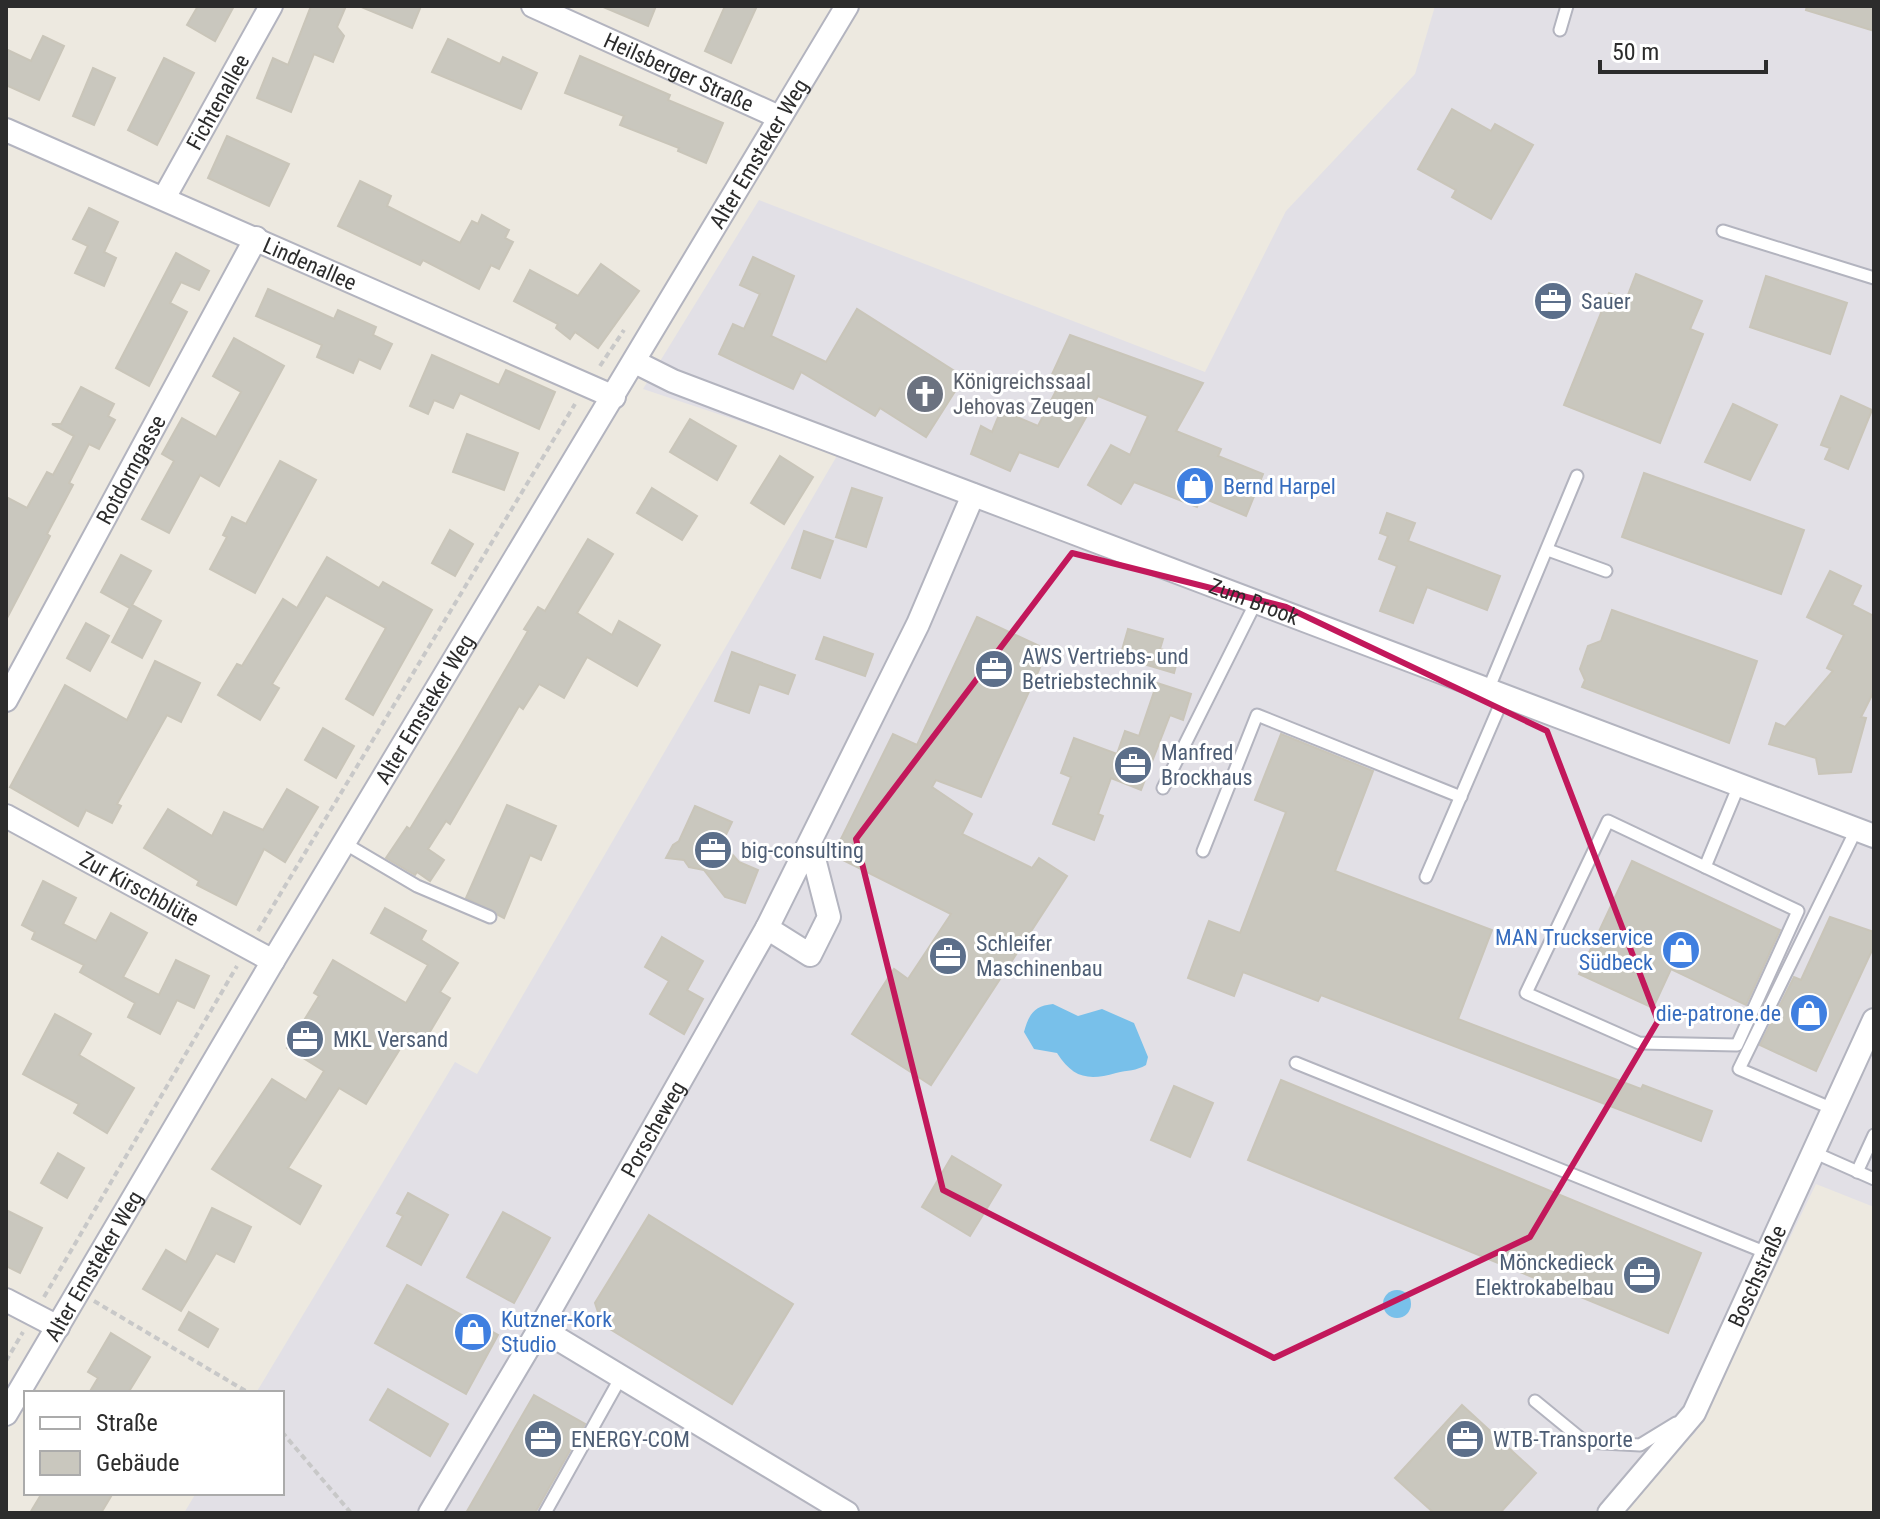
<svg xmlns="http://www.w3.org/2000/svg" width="1880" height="1519" font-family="'Roboto Condensed',sans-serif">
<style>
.industrial{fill:#e2e0e6}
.water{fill:#78c0ea}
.building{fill:#c9c7be;stroke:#c9c5b9;stroke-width:2}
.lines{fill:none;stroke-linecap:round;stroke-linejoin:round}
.lane-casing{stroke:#b3b4bf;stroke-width:15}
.street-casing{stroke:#b3b4bf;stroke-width:26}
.path{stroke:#c8c8c8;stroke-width:4;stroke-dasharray:6 4;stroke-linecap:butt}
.lane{stroke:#fff;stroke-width:11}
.street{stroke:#fff;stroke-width:22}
.marked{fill:none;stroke:#c2185b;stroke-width:6;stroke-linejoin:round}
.labels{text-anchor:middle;stroke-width:6;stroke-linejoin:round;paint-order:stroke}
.street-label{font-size:22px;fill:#2c2c2c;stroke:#fff}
.service-label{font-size:22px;fill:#4e5e75;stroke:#fff;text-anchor:start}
.worship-label{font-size:22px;fill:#5b616d;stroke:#fff;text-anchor:start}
.shop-label{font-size:22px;fill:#366cbe;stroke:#fff;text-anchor:start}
</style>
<rect width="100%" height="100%" fill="#ede9e0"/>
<!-- industrial -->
<path class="industrial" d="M1435,6H1874V1207L1816,1184L1695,1433L1608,1513H184L196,1493H282V1393H256L455,1062L477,1074L838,454L643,389L759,200L1205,372L1286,211L1415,74Z"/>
<!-- water -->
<g class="water">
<path d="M1053,1004L1078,1016L1102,1009L1134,1023L1148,1057L1146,1065C1136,1071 1128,1070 1116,1073C1088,1081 1073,1078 1057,1053L1034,1049L1024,1032C1029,1014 1034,1006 1053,1004Z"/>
<circle cx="1397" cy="1304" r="14"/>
</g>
<!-- building -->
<g class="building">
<path d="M198,6H234L215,41L187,25Z"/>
<path d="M311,6H346L337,27L344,36L333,62L314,54L291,112L257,98L273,58L288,65Z"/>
<path d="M359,6H421L412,28Z"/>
<path d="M601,6H656L648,26Z"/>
<path d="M725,6H757L731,63L705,51Z"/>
<path d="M1807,6H1874V31L1806,10Z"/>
<path d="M43,36L64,46L39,100L6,85V49L31,61Z"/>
<path d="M448,39L500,64L503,57L537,73L521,109L432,72Z"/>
<path d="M580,56L670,95L668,100L723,123L706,163L678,151L679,148L620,125L624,116L565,93Z"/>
<path d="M164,58L194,73L157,145L128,130Z"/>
<path d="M93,68L115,78L94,125L73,116Z"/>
<path d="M1452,109L1491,131L1495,124L1533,145L1491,219L1452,197L1456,190L1418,169Z"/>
<path d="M227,136L289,164L269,206L208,178Z"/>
<path d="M360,181L391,196L387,206L460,243L472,221L478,224L482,215L509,230L505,238L513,242L499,269L491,265L479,289L423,260L420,265L338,226Z"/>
<path d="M89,208L118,222L104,252L116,258L104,286L75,273L88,246L73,239Z"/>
<path d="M176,253L209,271L199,290L181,282L170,303L187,312L149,386L116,368Z"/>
<path d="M753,257L794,276L771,336L826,362L857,309L964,377L926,437L880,408L875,416L801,372L793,389L719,354L733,324L744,329L760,294L740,285Z"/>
<path d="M601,264L639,291L598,348L575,332L570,339L556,328L558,324L514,301L530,270L578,296Z"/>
<path d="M1636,274L1702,301L1690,329L1703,334L1660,443L1564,405L1609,293L1626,300Z"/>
<path d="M1766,276L1847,303L1830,354L1750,327Z"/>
<path d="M268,289L334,319L338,310L376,327L373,335L392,344L380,369L359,359L353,373L317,357L322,345L256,316Z"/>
<path d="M1070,335L1203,383L1176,431L1221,449L1218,456L1263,474L1246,516L1201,497L1197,507L1134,482L1121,504L1088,485L1111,445L1130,455L1148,416L1098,396L1058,467L1019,452L1010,471L971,454L981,426L992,432L1001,410L1038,426L1059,385L1049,381Z"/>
<path d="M234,338L284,366L219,486L200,475L169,533L142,519L174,461L162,454L182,418L216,437L241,392L213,376Z"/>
<path d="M432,355L499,385L506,370L555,392L539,429L460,393L453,408L434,400L428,414L410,406Z"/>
<path d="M81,387L114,404L108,416L115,420L99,449L89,444L69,483L73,485L47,534L50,536L6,620V497L27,508L47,472L53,475L74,436L52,424H61Z"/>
<path d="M1841,396L1872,410L1848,469L1825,459L1830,448L1821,445Z"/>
<path d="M1733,404L1777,425L1750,480L1705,462Z"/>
<path d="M690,419L736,446L717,480L670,452Z"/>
<path d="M467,434L518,453L504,490L453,472Z"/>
<path d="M780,456L813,477L784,524L751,503Z"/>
<path d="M280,461L316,480L255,593L210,569L227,537L223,535L232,517L246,524Z"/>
<path d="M1644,473L1804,530L1781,594L1622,537Z"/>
<path d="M652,488L697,516L682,540L637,513Z"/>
<path d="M852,488L882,498L866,547L836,537Z"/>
<path d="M1387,513L1415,523L1408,541L1500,576L1487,610L1427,587L1413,623L1380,611L1397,566L1379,559L1388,536L1380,533Z"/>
<path d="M450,530L473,544L455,576L432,563Z"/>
<path d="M804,531L833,541L820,578L792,568Z"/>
<path d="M588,539L613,554L577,613L612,635L619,621L660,645L637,686L587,657L564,698L539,684L523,709L519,706L450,824L446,821L428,849L444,860L430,881L417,872L415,875L386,858L407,827L410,829L460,747L528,631L524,629L538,607L545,611Z"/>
<path d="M121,555L151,571L132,605L161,621L142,658L112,642L130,608L101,592Z"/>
<path d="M327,557L379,588L383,582L432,610L373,715L346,699L386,628L326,595L272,684L279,688L260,720L218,695L237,664L242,666L283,599L297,608Z"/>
<path d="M1830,571L1861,586L1852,605L1874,616V691L1861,717L1866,718L1851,772L1819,774L1816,758L1769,744L1776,723L1785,727L1833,671L1827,668L1844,635L1807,617Z"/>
<path d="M1612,610L1757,661L1729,743L1582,687L1585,680L1580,669L1588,646L1601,641Z"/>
<path d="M977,617L1048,650L981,797L936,780L932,787L972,814L962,834L1032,868L1039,858L1067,876L931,1085L852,1034L894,969L908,979L951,914L833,855L893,734L917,745Z"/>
<path d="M86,623L109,636L90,671L67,658Z"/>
<path d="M1128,629L1163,639L1160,649L1179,654L1174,673L1120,657Z"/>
<path d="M824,637L873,654L865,676L816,659Z"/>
<path d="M732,652L795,675L788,694L759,684L749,713L715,701Z"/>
<path d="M155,661L200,683L181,722L167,715L117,804L121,806L112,823L86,810L78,826L10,787L65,685L127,720Z"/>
<path d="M1157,683L1191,694L1183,720L1170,715L1141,790L1111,778L1098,814L1103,816L1094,840L1053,824L1071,777L1061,773L1074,738L1117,754L1125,731L1139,736Z"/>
<path d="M323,728L354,746L336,778L305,760Z"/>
<path d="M1281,734L1373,771L1335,871L1492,930L1458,1019L1641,1089L1643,1085L1712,1111L1701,1141L1321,995L1318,1001L1243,972L1234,996L1188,978L1209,921L1240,933L1286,812L1255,800Z"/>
<path d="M287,789L318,807L285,862L264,849L236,905L197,885L199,881L144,848L168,809L212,836L224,812L263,830Z"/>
<path d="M507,805L556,826L541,860L530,855L504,918L466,898Z"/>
<path d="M695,806L732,822L722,843L739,862L758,870L745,903L725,897L704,870L689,867L684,860L666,858L673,845L679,841Z"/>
<path d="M1632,861L1780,930L1746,1005L1671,969L1653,1008L1579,974Z"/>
<path d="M43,881L76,898L63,924L96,941L111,913L147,933L123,977L159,995L176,960L209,976L194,1008L177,1000L160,1034L128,1017L135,1003L80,972L84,965L32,939L35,932L22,925Z"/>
<path d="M385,908L426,931L421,940L458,963L440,992L450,998L422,1045L408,1036L366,1104L339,1088L288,1168L321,1186L300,1224L212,1169L272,1079L306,1100L324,1071L287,1048L319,996L314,993L333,960L406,1003L428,965L371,933Z"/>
<path d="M1830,917L1874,932V946L1816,1071L1760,1045L1794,977L1801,980Z"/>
<path d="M662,937L703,961L687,990L703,999L684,1034L650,1014L669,981L645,967Z"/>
<path d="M55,1014L91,1034L79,1055L134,1088L107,1133L74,1113L79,1104L23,1074Z"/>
<path d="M1281,1080L1701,1253L1668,1333L1248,1160Z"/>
<path d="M1174,1086L1213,1103L1190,1157L1151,1140Z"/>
<path d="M58,1153L84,1168L67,1198L41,1183Z"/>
<path d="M952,1156L1001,1185L970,1236L922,1207Z"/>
<path d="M408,1193L448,1215L421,1265L387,1246L403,1216L397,1213Z"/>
<path d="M212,1208L251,1227L234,1262L216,1253L181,1311L143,1289L166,1250L186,1262Z"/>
<path d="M6,1210L42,1228L20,1273L6,1266Z"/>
<path d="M503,1212L550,1238L514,1303L467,1277Z"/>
<path d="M649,1215L793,1304L732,1404L602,1324L595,1303Z"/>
<path d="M407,1285L498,1335L466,1394L375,1343Z"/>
<path d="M189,1312L218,1329L208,1347L179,1330Z"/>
<path d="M111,1333L150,1357L128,1393H89L98,1378L88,1372Z"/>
<path d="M388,1389L448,1424L430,1456L370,1420Z"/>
<path d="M534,1395L585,1424L541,1502L535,1513H466Z"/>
<path d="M1462,1405L1536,1473L1500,1513H1434L1395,1478Z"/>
<path d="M42,1493H113L101,1513H30Z"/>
</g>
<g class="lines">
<defs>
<g id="lane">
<path d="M1560,30L1567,6"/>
<path d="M1723,231L1874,278"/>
<path d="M1548,550L1606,571"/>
<path d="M1488,690L1577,476"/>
<path d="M1163,788L1256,602"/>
<path d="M1608,821L1798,911L1737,1045L1639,1043L1526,993Z"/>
<path d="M344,843L417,886L490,917"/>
<path d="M1203,851L1257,715L1461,797"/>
<path d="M1705,867L1739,785"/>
<path d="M1426,877L1504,696"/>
<path d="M1296,1063L1767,1253"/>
<path d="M1833,1109L1739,1069L1856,830"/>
<path d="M1813,1152L1874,1179"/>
<path d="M1857,1172L1874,1135"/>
<path d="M1535,1401L1585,1442L1640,1445L1676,1423"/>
<path d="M545,1513L621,1377"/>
</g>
<g id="street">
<path id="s1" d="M533,6L779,117"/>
<path id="s2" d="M6,130L614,397"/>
<path id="s3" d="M164,198L271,6"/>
<path id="s4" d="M635,362L673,381L1874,836"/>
<path id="s5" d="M6,700L256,238"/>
<path id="s6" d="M6,816L273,961"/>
<path d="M810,843L829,917L810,955L767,928L918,624L973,495"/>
<path d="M6,1300L58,1327"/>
<path d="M540,1328L847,1513"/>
<path id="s7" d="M6,1414L273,961L847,6"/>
<path id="s8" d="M430,1513L540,1328L767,928"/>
<path id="s9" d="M1609,1513L1694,1413L1874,1020"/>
</g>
</defs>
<!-- lane casing -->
<use href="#lane" class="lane-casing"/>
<!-- street casing -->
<use href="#street" class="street-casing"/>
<!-- path -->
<g class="path">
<path d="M600,366L624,330"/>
<path d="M258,931L575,404"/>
<path d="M44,1297L237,966"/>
<path d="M94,1301L249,1393"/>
<path d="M6,1361L23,1332"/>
<path d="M282,1432L351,1513"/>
</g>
<!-- lane -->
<use href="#lane" class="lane"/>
<!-- street -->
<use href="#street" class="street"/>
</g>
<!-- marked area -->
<path class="marked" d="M1072,553L1286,607L1547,731L1658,1021L1530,1237L1274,1358L943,1190L856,839Z"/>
<!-- icons -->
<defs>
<symbol id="office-disc" viewBox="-11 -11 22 22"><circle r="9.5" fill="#5c6f8a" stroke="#fff"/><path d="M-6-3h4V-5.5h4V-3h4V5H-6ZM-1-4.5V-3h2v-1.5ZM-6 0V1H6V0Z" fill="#fff"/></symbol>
<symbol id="church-disc" viewBox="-11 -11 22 22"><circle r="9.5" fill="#6b7280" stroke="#fff"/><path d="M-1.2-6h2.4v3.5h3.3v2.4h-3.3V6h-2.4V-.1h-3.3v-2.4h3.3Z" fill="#fff"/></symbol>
<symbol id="shop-disc" viewBox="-11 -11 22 22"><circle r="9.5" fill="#3f7fe0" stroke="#fff"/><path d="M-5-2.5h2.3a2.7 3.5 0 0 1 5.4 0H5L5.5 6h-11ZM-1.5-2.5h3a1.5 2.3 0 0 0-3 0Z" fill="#fff"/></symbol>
</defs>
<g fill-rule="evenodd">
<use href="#office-disc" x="1531" y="279" width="44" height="44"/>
<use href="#church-disc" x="903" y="372" width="44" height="44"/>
<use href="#shop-disc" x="1173" y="464" width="44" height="44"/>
<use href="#office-disc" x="972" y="647" width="44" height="44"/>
<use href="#office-disc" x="1111" y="743" width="44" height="44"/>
<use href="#office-disc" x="691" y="828" width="44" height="44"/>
<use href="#shop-disc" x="1659" y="928" width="44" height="44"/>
<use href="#office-disc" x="926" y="934" width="44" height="44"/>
<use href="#shop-disc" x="1787" y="991" width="44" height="44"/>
<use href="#office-disc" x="283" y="1017" width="44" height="44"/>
<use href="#office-disc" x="1620" y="1253" width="44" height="44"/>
<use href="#shop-disc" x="451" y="1310" width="44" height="44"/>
<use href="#office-disc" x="521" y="1417" width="44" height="44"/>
<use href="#office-disc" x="1443" y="1417" width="44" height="44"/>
</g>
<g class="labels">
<!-- street labels -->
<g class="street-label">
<text dy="8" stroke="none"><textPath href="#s1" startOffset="160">Heilsberger Straße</textPath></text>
<text dy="8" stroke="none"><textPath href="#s3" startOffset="110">Fichtenallee</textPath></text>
<text dy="8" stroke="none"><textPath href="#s7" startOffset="1468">Alter Emsteker Weg</textPath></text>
<text dy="8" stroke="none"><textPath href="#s2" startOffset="332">Lindenallee</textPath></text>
<text dy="8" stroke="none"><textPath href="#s5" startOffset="262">Rotdorngasse</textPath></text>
<text dy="8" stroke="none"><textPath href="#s4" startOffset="664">Zum Brook</textPath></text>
<text dy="8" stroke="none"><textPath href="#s7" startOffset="820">Alter Emsteker Weg</textPath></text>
<text dy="8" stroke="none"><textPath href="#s6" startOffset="152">Zur Kirschblüte</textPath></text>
<text dy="8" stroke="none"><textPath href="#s8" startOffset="444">Porscheweg</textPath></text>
<text dy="8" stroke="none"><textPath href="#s7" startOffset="172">Alter Emsteker Weg</textPath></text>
<text dy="8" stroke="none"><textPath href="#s9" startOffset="282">Boschstraße</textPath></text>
</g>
<!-- service labels -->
<g class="service-label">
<text x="1581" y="309">Sauer</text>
<text x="1022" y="664">AWS Vertriebs- und<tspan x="1022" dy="25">Betriebstechnik</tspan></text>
<text x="1161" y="760">Manfred<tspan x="1161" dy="25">Brockhaus</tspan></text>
<text x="741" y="858">big-consulting</text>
<text x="976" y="951">Schleifer<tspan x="976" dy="25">Maschinenbau</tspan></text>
<text x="333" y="1047">MKL Versand</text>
<text x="1614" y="1270" text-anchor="end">Mönckedieck<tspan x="1614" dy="25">Elektrokabelbau</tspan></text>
<text x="571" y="1447">ENERGY-COM</text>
<text x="1493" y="1447">WTB-Transporte</text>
</g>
<!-- worship labels -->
<g class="worship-label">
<text x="953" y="389">Königreichssaal<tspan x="953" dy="25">Jehovas Zeugen</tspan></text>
</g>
<!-- shop labels -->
<g class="shop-label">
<text x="1223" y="494">Bernd Harpel</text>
<text x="1653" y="945" text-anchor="end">MAN Truckservice<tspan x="1653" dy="25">Südbeck</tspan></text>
<text x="1781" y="1021" text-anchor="end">die-patrone.de</text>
<text x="501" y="1327">Kutzner-Kork<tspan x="501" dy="25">Studio</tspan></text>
</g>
</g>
<!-- border -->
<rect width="1880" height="1519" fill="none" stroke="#2c2c2c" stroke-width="16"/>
<!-- legend -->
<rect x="24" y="1391" width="260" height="104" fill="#ffffff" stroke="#ababab" stroke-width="2"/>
<rect x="40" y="1417" width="40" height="12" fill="#ffffff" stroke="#ababab" stroke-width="2"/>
<text x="96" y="1431" font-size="24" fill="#2c2c2c">Straße</text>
<rect x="40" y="1451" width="40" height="24" fill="#c9c7be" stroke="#ababab" stroke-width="2"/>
<text x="96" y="1471" font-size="24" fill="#2c2c2c">Gebäude</text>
<!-- scale -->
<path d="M1600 60v12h166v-12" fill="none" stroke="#2c2c2c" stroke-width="4"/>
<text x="1612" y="60" font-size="24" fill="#2c2c2c" stroke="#ffffff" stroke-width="6" paint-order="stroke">50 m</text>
</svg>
